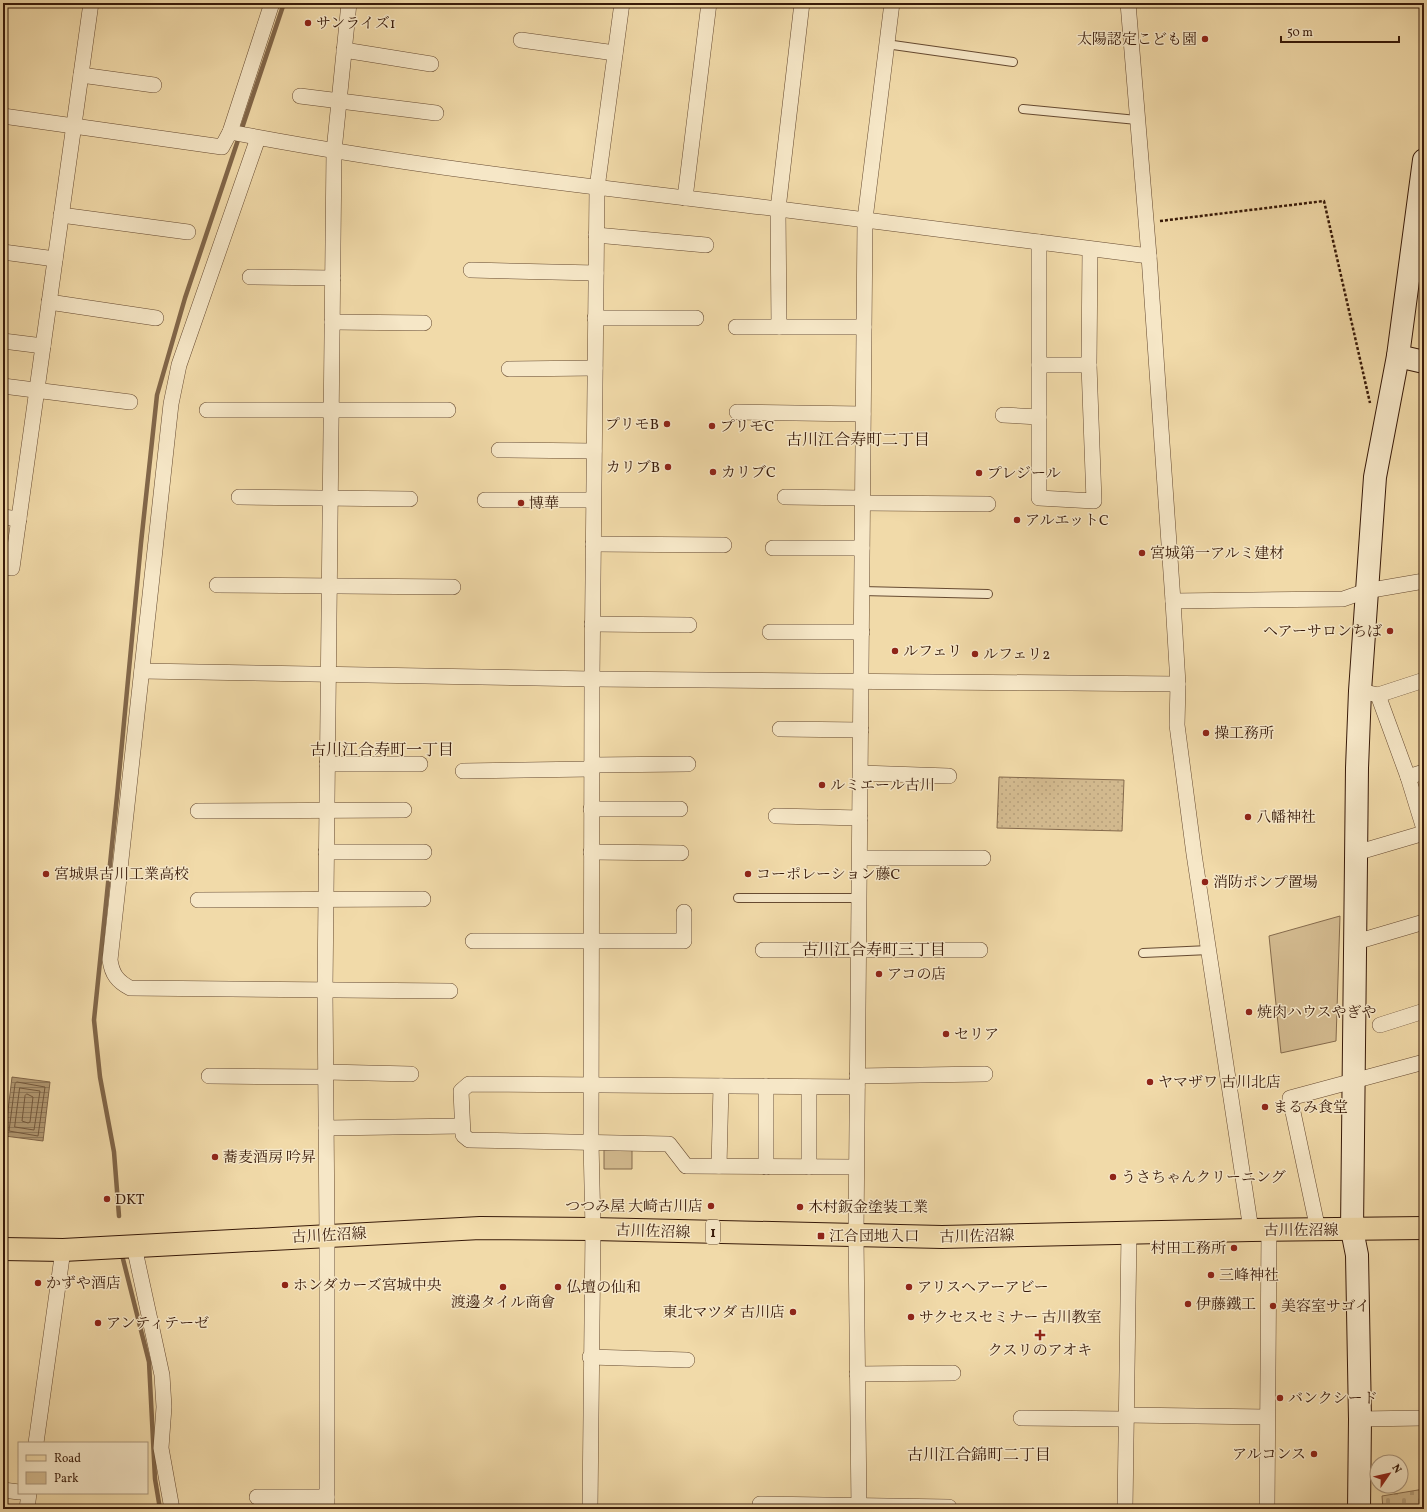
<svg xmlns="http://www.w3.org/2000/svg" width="1427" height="1512" font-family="Vollkorn,'Noto Serif JP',serif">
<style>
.grass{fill:url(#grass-dots);stroke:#856a4c}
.cemetery{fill:url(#cemetery-stones);stroke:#856a4c}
.park{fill:#d2b98e;stroke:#856a4c}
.water{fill:url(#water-rules);stroke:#816649}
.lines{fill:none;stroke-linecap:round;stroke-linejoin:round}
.shore{stroke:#755a3e;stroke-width:1}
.stream{stroke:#816649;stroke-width:4.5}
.lane-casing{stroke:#664a31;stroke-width:10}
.street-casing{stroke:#664a31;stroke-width:16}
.secondary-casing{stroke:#381a09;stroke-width:24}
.primary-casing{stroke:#381a09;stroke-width:24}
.path{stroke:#381a09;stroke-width:2.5;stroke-dasharray:3 2;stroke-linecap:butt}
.lane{stroke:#f6e7c7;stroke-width:8}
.street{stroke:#f6e7c7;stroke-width:15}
.secondary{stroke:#f6e7c7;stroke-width:22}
.primary{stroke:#f1daa9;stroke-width:22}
.poi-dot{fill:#8f2418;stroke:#f6e7c7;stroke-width:1.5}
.labels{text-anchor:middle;stroke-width:3;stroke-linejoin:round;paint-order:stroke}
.shield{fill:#f6e7c7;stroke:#715842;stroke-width:1}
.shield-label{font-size:14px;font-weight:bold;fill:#381a09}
.poi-label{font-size:15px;fill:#381a09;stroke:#f6e7c7;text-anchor:start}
.street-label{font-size:15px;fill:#381a09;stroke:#f6e7c7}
.neighbourhood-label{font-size:16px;fill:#381a09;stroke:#f6e7c7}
</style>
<defs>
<pattern id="grass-dots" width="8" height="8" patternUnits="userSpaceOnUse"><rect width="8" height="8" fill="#d2b98e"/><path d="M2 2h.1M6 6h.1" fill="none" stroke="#b59e79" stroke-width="1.8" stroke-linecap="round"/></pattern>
<pattern id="cemetery-stones" width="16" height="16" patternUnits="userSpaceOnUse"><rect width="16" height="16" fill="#d2b98e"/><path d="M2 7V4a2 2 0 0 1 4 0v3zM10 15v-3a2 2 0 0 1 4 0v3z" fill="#b59e79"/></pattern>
<pattern id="water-rules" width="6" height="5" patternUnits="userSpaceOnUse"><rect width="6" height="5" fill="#b29973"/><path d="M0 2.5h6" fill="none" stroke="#927c5d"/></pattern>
</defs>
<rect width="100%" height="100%" fill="#f1daa9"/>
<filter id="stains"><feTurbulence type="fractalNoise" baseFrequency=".005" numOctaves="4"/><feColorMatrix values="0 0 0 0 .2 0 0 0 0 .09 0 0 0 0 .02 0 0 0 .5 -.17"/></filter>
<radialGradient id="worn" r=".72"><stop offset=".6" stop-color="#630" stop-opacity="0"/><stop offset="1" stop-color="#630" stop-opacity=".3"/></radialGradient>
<!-- grass -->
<path class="grass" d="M999,777L1124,780L1122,831L997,828Z"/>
<!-- cemetery -->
<path class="cemetery" d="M1424,1489V1509H1383L1382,1496Z"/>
<!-- park -->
<g class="park">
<path d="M1340,916L1336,1041L1281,1053L1269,936Z"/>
<path d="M632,1149V1169H604V1150Z"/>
</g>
<!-- water -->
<path class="water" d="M12,1077L50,1082L43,1141L5,1136Z"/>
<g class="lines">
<!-- shore -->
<g class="shore">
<path d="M17,1082L45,1087L38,1136L9,1131L15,1084Z"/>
<path d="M20,1088L40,1091L34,1130L15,1127Z"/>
<path d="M27,1094L33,1097L30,1122L28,1123L22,1121L25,1096Z"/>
</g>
<!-- stream -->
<g class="stream">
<path d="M119,1216L114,1152L100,1077L94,1020L117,796L141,543L157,395L185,298L284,3"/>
<path d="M123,1259L149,1362L155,1479L160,1509"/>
</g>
<defs>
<g id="lane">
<path d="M886,44L1013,62"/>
<path d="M1023,109L1137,120"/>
<path d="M862,591L988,594"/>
<path d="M738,898H859"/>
<path d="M1143,953L1209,950"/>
</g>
<g id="street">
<path d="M1128,3L1149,256L1173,601L1178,684L1177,725L1194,854L1251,1230"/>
<path d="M521,40L615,53"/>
<path d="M344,50L431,64"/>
<path d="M81,75L154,85"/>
<path d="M300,96L436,113"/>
<path d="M3,116L222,147L230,132L272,3"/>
<path d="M230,132C411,167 595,187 779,209C902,224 1025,240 1149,256"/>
<path d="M258,138L179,365L171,404L110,960C112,974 117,981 130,988L450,991"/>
<path d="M685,198L709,3"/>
<path d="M61,215L188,232"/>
<path d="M596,235L706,245"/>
<path d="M1039,242V498L1094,501L1089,365L1090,249"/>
<path d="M3,252L55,259"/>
<path d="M471,270L596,273"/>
<path d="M250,277L333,278"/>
<path d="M49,302L156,318"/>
<path d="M595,318H696"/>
<path d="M332,322L424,323"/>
<path d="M736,327H864"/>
<path d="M779,327L778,209L802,3"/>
<path d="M3,341L43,346"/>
<path d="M1039,365H1089"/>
<path d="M509,369L595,368"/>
<path d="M3,386L130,402"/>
<path d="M207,410H448"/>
<path d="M737,412L863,414"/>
<path d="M1003,415L1039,417"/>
<path d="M499,450L594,451"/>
<path d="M239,497L410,499"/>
<path d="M785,497L863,498"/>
<path d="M485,500H593"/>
<path d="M862,503L988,504"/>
<path d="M3,517L19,519"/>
<path d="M593,544L724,545"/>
<path d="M773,548H862"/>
<path d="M3,567L12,568L91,3"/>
<path d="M217,585L453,587"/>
<path d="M1173,601L1343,599L1366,591L1424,581"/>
<path d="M592,624L689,625"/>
<path d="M770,632H862"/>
<path d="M142,671L592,679L1178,684"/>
<path d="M1360,691L1378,695L1408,777L1424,829"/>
<path d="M1378,695L1424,680"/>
<path d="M780,729L861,730"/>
<path d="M327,764H420"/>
<path d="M591,765L688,764"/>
<path d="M463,771L591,769"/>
<path d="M861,773L949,776"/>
<path d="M1408,777L1424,772"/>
<path d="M591,809H680"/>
<path d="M198,811L404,810"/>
<path d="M776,816L860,818"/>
<path d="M326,852H424"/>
<path d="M591,852L681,853"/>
<path d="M1356,853L1424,833"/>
<path d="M860,858H983"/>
<path d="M198,900L423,899"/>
<path d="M473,941H684V912"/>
<path d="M1356,942L1424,922"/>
<path d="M763,950H980"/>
<path d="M1380,1025L1424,1011"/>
<path d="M326,1072L411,1074"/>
<path d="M209,1076L326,1077"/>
<path d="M857,1076L985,1074"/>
<path d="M766,1086V1167"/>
<path d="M809,1087V1167"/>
<path d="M326,1128L462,1126"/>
<path d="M719,1166L721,1086"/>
<path d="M856,1167L686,1166L669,1144L469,1140L463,1135L461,1091L469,1084L857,1087"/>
<path d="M1318,1230L1290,1098L1424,1062"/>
<path d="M134,1246L162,1375L164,1407L161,1448L172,1509"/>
<path d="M590,1357L687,1360"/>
<path d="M857,1374L953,1373"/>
<path d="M1126,1415L1267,1417"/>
<path d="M1021,1418L1126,1419"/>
<path d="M1360,1419L1424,1418"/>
<path d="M36,1443L63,1250"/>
<path d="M3,1490L19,1492"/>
<path d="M257,1497H327"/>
<path d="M760,1504L949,1507"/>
<path d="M27,1509L29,1493"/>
<path d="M327,1509V1235L325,989L334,151L349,3"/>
<path d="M590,1509L593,1229L591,1142L592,679L597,188L622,3"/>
<path d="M859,1509L856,1236L865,219L892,3"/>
<path d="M1125,1509L1129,1233"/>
<path d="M1267,1509L1269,1230"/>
</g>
<g id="secondary">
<path d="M1424,160L1398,356L1424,362"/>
<path d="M1359,1509L1360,1419L1357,1255L1352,1230L1357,768L1360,691L1375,477L1398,356"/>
</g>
<path id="primary" d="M3,1249L63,1250L480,1228L593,1229L942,1237L1251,1230L1424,1228"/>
</defs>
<!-- lane casing -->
<use href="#lane" class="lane-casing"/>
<!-- street casing -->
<use href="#street" class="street-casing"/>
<!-- secondary casing -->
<use href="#secondary" class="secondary-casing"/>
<!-- primary casing -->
<use href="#primary" class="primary-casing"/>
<!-- path -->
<path class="path" d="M1160,221L1324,201L1370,403"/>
<!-- lane -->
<use href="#lane" class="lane"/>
<!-- street -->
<use href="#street" class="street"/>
<!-- secondary -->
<use href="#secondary" class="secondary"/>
<!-- primary -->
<use href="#primary" class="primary"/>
</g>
<!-- markers -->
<g class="poi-dot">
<circle cx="308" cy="23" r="4"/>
<circle cx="1205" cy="39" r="4"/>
<circle cx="667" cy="424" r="4"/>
<circle cx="712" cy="426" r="4"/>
<circle cx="668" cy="467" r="4"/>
<circle cx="713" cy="472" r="4"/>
<circle cx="979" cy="473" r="4"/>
<circle cx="521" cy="503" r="4"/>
<circle cx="1017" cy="520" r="4"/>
<circle cx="1142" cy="553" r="4"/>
<circle cx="1390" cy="631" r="4"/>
<circle cx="895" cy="651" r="4"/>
<circle cx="975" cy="654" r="4"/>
<circle cx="1206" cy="733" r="4"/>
<circle cx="822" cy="785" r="4"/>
<circle cx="1248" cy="817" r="4"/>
<circle cx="46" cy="874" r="4"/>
<circle cx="748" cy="874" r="4"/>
<circle cx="1205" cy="882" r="4"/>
<circle cx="879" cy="974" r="4"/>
<circle cx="1249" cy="1012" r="4"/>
<circle cx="946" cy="1034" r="4"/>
<circle cx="1150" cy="1082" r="4"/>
<circle cx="1265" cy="1107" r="4"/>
<circle cx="215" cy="1157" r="4"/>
<circle cx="1113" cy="1177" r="4"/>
<circle cx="107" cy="1199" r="4"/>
<circle cx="711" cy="1206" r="4"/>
<circle cx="800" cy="1207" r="4"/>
<rect x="817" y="1232" width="8" height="8" rx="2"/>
<circle cx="1234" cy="1248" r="4"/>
<circle cx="1211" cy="1275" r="4"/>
<circle cx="38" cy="1283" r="4"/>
<circle cx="285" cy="1285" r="4"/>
<circle cx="503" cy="1287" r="4"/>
<circle cx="558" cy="1287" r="4"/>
<circle cx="909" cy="1287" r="4"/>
<circle cx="1188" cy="1304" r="4"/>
<circle cx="1273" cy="1306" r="4"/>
<circle cx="793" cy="1312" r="4"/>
<circle cx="911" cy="1317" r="4"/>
<circle cx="98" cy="1323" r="4"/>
<path d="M1038 1329h4v4h4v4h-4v4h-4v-4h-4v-4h4z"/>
<circle cx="1280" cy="1398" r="4"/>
<circle cx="1314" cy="1454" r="4"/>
</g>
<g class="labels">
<!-- shield labels -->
<rect class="shield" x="706" y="1220" width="14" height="24" rx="3"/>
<g class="shield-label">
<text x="713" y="1237">1</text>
</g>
<!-- poi labels -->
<g class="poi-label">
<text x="316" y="28">サンライズ1</text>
<text x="1197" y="44" text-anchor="end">太陽認定こども園</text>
<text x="659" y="429" text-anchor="end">プリモB</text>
<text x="720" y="431">プリモC</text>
<text x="660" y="472" text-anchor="end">カリブB</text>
<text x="721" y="477">カリブC</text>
<text x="987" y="478">プレジール</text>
<text x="529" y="508">博華</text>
<text x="1025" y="525">アルエットC</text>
<text x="1150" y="558">宮城第一アルミ建材</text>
<text x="1382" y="636" text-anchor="end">ヘアーサロンちば</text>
<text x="903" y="656">ルフェリ</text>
<text x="983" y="659">ルフェリ2</text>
<text x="1214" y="738">操工務所</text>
<text x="830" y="790">ルミエール古川</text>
<text x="1256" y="822">八幡神社</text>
<text x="54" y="879">宮城県古川工業高校</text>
<text x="756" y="879">コーポレーション藤C</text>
<text x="1213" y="887">消防ポンプ置場</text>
<text x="887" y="979">アコの店</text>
<text x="1257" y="1017">焼肉ハウスやぎや</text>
<text x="954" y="1039">セリア</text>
<text x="1158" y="1087">ヤマザワ 古川北店</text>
<text x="1273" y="1112">まるみ食堂</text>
<text x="223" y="1162">蕎麦酒房 吟昇</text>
<text x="1121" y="1182">うさちゃんクリーニング</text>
<text x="115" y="1204">DKT</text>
<text x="703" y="1211" text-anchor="end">つつみ屋 大崎古川店</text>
<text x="808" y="1212">木村鈑金塗装工業</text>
<text x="829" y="1241">江合団地入口</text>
<text x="1226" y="1253" text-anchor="end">村田工務所</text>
<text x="1219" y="1280">三峰神社</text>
<text x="46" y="1288">かずや酒店</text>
<text x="293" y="1290">ホンダカーズ宮城中央</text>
<text x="566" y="1292">仏壇の仙和</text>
<text x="917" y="1292">アリスヘアーアビー</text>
<text x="503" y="1307" text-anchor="middle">渡邊タイル商會</text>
<text x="1196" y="1309">伊藤鐵工</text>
<text x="1281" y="1311">美容室サゴイ</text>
<text x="785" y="1317" text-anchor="end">東北マツダ 古川店</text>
<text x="919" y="1322">サクセスセミナー 古川教室</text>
<text x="106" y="1328">アンティテーゼ</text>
<text x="1040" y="1355" text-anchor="middle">クスリのアオキ</text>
<text x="1288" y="1403">バンクシード</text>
<text x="1306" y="1459" text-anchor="end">アルコンス</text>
</g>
<!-- street labels -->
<g class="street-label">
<text x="1301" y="1235">古川佐沼線</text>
<text transform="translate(653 1231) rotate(2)" y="5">古川佐沼線</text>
<text transform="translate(329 1235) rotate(-3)" y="5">古川佐沼線</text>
<text transform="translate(977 1236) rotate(-1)" y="5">古川佐沼線</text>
</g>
<!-- neighbourhood labels -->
<g class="neighbourhood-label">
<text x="858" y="445">古川江合寿町二丁目</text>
<text x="382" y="755">古川江合寿町一丁目</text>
<text x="874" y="955">古川江合寿町三丁目</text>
<text x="979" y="1460">古川江合錦町二丁目</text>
</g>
</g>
<!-- margin -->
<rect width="1427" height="1512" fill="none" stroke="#f1daa9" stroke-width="16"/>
<rect x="4" y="4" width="1419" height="1504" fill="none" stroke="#381a09" stroke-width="2"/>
<rect x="8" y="8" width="1411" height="1496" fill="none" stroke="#381a09"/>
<!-- legend -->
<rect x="18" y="1442" width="130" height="52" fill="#f6e7c7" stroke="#aa957b"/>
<rect x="26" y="1455" width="20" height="6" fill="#f1daa9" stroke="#aa957b"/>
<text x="54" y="1462" font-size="12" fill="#381a09">Road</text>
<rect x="26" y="1472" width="20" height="12" fill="#d2b98e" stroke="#aa957b"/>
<text x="54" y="1482" font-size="12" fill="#381a09">Park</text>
<!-- north arrow -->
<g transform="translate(1389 1474) rotate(56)"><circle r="19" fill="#f6e7c7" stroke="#aa957b"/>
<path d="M0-3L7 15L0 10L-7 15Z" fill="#8f2418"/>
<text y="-6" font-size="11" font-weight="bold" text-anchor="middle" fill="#381a09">N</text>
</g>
<!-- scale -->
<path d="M1281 36v6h118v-6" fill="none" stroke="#381a09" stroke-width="2"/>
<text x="1287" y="36" font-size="12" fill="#381a09" stroke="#f6e7c7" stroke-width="3" paint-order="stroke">50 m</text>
<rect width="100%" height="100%" filter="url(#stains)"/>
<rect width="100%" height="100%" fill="url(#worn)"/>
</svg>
